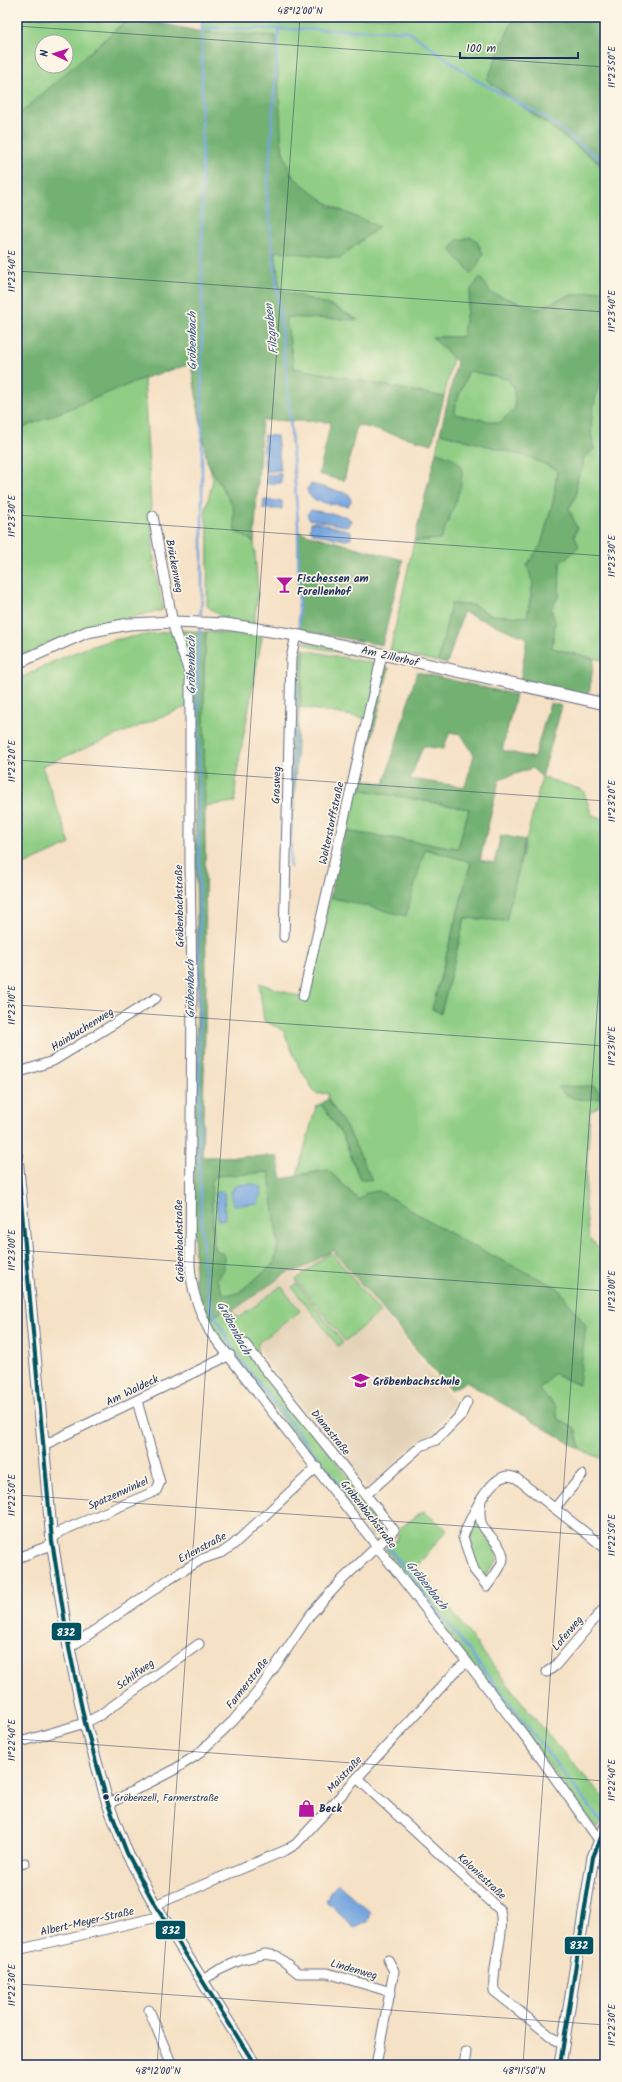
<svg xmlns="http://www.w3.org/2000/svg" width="622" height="2082" font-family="Kalam,sans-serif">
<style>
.built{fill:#e3d1b6}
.green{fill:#8fce84;stroke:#557e71;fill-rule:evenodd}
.forest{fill:#73b172;stroke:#477068;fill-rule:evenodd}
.water{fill:#75a4de;stroke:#486a9e}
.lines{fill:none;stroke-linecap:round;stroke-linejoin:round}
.stream{stroke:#75a4de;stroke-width:2.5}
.minor-casing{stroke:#676d82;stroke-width:11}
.tertiary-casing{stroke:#676d82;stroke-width:13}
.minor{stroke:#fff;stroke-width:9}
.tertiary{stroke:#fff;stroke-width:11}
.bus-1-casing{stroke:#fcf5e5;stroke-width:7}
.bus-1{stroke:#005262;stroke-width:4}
.ticks{fill:none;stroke:#1b2f5e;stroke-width:1;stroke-opacity:0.45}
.bus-dot{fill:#1b2f5e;stroke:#fcf5e5;stroke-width:1.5}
.labels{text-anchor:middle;stroke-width:3.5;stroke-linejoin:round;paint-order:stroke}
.bus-label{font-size:10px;fill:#1b2f5e;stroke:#fcf5e5;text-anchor:start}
.street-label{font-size:11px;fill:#1b2f5e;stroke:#fcf5e5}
.poi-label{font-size:11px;font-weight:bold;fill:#1b2f5e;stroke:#fcf5e5;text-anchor:start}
.water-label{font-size:12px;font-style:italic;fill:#3a588b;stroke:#fcf5e5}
.line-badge{stroke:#fcf5e5;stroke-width:1.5}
.badge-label{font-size:11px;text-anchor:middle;font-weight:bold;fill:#fff}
.neatline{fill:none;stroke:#1b2f5e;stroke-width:1.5}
.ticks-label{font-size:10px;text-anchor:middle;fill:#1b2f5e}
</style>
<rect width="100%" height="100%" fill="#fcf5e5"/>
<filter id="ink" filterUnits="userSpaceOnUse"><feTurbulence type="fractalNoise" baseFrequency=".025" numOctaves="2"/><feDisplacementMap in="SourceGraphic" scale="8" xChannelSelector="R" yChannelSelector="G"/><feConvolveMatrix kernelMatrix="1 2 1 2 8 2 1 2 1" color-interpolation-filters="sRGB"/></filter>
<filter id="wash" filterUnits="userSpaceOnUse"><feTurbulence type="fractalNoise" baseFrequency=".012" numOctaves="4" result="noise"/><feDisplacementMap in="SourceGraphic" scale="16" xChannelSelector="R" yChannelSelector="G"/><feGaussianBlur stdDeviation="0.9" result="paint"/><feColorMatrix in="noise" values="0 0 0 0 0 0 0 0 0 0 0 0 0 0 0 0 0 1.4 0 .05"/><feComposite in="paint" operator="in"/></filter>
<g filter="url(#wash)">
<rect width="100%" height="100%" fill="#f5e1c5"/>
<!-- built -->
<path class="built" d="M333,1250L454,1402L433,1434L421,1440L367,1488L266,1361L258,1343L232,1311L288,1272L297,1271Z"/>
<!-- green -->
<g class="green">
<path d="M17,17H130L17,116ZM42,42H66V66H42Z"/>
<path d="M134,17H191L192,21Z"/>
<path d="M202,17H514L487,80L605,167V285L602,290L568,296L537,309L491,293L480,278L471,290L462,337H432L453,358L444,397L294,368L285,317L357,320L335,307L280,290L275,250L339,258L379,227C348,214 316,201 293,176C275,157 277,65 276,36L202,32Z"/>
<path d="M605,358V661L552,648L555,622L551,609L559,596L560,561L567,558L577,529L569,508C579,493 575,496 577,480C578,472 584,473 583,459L594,448C586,421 597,385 605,358Z"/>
<path d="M191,363L207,461L233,507L235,531L254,542L258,592L254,623L227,621L207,606L208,534L205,513L213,479L208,462Z"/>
<path d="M469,371L508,379L514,388L515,409L499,423L454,415L457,400Z"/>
<path d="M144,378L154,561L163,610L83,628L17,659V430Z"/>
<path d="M440,433L529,457L557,470L554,498L541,545L528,565L533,583L527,618L491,615L473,605L452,604L438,662L390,651L414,541L441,539L452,458L436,452Z"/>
<path d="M177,630L193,704L42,766L70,844L17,868V680C48,664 79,648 113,640C134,636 156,634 177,630Z"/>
<path d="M206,632L262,637L236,777L235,802L204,806V671Z"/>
<path d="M300,640L373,655L376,659L312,647Z"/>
<path d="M305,650L382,665L369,719L300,707Z"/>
<path d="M542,777L583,790L592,815L605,819V1102L590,1112L585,1203L589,1238L605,1253V1460L581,1450L575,1428L558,1420L556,1406L538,1390L553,1373L578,1385L463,1241L379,1191L359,1200L328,1170L297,1175L316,1107L321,1104L343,1136L360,1179H371L349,1132L328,1099V1093L316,1094L299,1067L283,1030L264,1021L259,983L307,999L330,897L405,915L425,849L471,862L432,1009L441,1013L465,918L506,920Z"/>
<path d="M352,788L469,809L458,848L344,831Z"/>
<path d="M270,1172L278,1245L274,1264L238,1293L223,1295L216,1278L211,1180L216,1176Z"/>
<path d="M331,1252L380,1312L345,1341L296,1280Z"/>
<path d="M297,1284L343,1343L338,1346L292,1287Z"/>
<path d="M281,1286L300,1311L258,1343L257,1362L362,1494L358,1499L381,1530L374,1536L213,1331L208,1321L228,1307L239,1318Z"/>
<path d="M423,1511L447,1530L417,1566C478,1644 536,1727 605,1798V1814L597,1829L385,1549L397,1540L399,1529Z"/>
<path d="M476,1519C482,1532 495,1544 498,1559L485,1577H480C473,1555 462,1540 476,1519Z"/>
</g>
<!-- forest -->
<g class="forest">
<path d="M130,17L202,32L276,36L282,150L292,176L330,206L379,227L339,258L275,251L280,290L335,307L358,320L286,317L294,368L444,397L432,444L357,425L344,481L319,474L331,422L262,420L254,542L235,531L233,507L207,461L191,364L144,378L17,430V116Z"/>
<path d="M514,17H605V167L487,80Z"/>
<path d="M471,237L476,240L483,254L477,267L471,273L450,250L457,240Z"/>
<path d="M480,277L491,293L537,309L568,296L602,290L605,285C605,307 608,337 605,359C600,388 585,419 594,449L583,459C584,473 578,472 577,480C575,496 579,493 569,508L577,529L574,535L579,546L567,558L560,561L559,596L551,609L555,622L552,648L594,659L589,695L520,681L527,638L463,612L447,664L438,662L451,604L473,605L491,615L527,617L533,584L527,565L541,545L554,498L557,470L529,457L440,433L457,362L432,337H462L471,290ZM469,371L508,379L514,388L515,409L499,423L454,414L457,400Z"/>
<path d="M436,452C445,455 458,458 461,468C467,482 446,524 441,539L414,541Z"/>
<path d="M298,532L403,560L382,645L299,630Z"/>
<path d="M177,630L206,632L204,671L206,986L202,1157L277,1156L282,1179L328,1170L358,1200L366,1193L379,1191L463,1241L558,1288L586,1326L579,1385L553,1373L539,1390L556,1406L558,1420L575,1428L581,1450L466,1382L450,1390L333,1250L297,1271L288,1272L232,1311L228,1307L208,1321L195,1282L193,1131L198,988L193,704ZM269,1172L278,1245L274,1264L238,1293L224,1295L216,1279L224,1270V1254L214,1249L211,1180L217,1176Z"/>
<path d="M295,643L305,650L297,740L294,811L290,810Z"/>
<path d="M382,665L389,668L362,779L384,784L417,672L516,695L502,750L534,758L550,703L562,706L542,777L532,768L499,780L480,860L494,863L501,835L525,840L506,921L465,918L441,1013L432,1009L471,862L425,849L406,916L330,897L344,831L458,848L469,809L352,788ZM450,732L461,734L474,755L465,787L410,779L423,746L443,749Z"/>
<path d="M594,1086L604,1097C587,1101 569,1102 558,1087Z"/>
<path d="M328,1099L349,1132L372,1180L360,1179L343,1136L321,1104Z"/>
</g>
<!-- water -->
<g class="water">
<path d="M264,435L277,436L281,470L266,472L264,461Z"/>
<path d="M281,474V483L267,484V475Z"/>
<path d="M311,484L349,494L351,501L348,506C335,504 308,504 307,489Z"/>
<path d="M264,500L282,501V509H263Z"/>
<path d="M311,510L345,516L351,520L349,525L345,526L309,519L307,514Z"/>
<path d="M315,522L351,531V539L345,540L313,533L310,530L311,523Z"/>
<path d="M252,1184L262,1187L258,1204L234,1205L231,1192L236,1185Z"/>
<path d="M216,1192H224L225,1219L218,1220Z"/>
<path d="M338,1884L370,1912L367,1922L354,1928L326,1901L331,1891Z"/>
</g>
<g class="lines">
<!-- stream -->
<g class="stream">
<path d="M202,28L408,31L476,80L545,117L605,163"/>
<path d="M279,29L267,196L285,362L291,432L298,524L299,626"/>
<path d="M200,621L202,598V17"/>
<path d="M200,626L198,648L200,985L199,1161L204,1275L211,1308L235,1353L382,1539"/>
<path d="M290,867L298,647"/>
<path d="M385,1543L604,1825"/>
</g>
</g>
</g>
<g filter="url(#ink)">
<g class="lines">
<defs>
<g id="minor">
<path d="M153,516L174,629L190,675V863L192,985L190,1263C191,1289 198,1309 210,1332L527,1739L599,1840L605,1845"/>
<path d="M284,937L291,658L296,635"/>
<path d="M303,996L382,655"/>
<path d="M17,1073L53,1061L156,998"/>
<path d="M44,1445L230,1355"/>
<path d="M366,1495L421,1446L436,1440L461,1415L467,1402"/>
<path d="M481,1500C480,1507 479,1514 481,1522C485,1535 504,1545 503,1559C502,1567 492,1579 487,1586L474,1570L463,1537C469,1521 487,1479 507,1476C509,1476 513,1477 516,1478L605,1548"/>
<path d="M555,1508L582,1475"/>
<path d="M17,1558L46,1547L59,1532L156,1491L160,1482L137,1401"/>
<path d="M69,1648L168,1580L202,1559L223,1552L233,1545L317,1467"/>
<path d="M547,1672L555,1666L605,1607"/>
<path d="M17,1743L85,1723L100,1715L199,1644"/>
<path d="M357,1778L500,1910C506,1937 491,1964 494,1991L558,2042L564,2043"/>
<path d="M108,1804L172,1771L197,1755L233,1721L260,1689L310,1615L343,1579L394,1530L245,1344"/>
<path d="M17,1865L25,1863"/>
<path d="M155,1905L286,1850L296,1844L457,1670L467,1662"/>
<path d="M17,1950L162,1916"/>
<path d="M203,1980L217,1971L241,1960L265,1954L277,1956L298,1973H327L391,1992"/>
<path d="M149,2010L172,2065"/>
<path d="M376,2065L394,1971L388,1960"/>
<path d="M464,2065L466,2052"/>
</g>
<g id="tertiary">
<path d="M17,663L87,632L129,624L174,622L226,624L296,635L605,704"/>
<path d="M17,1157L52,1541L69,1648L85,1723L108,1804L127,1853L155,1905L255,2065"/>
<path d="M560,2065L593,1857L605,1828"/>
</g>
</defs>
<!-- minor casing -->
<use href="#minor" class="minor-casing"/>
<!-- tertiary casing -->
<use href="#tertiary" class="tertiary-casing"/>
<!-- minor -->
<use href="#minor" class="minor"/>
<!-- tertiary -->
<use href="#tertiary" class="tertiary"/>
<defs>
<g id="bus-1">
<path d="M17,1157L52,1541L69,1648L85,1723L108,1804L127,1853L155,1905L255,2065"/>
<path d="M560,2065L593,1857L605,1828"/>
</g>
</defs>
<!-- bus-1 casing -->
<use href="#bus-1" class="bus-1-casing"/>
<!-- bus-1 -->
<use href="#bus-1" class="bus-1"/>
</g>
</g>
<!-- ticks -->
<path class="ticks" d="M17,26L605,67M17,271L605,312M17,515L605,556M17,760L605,801M17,1005L605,1046M17,1250L605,1291M17,1495L605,1536M17,1739L605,1781M17,1984L605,2025M157,2065L300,17M523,2065L605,898"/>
<!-- icons -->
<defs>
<symbol id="bar-bare" viewBox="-9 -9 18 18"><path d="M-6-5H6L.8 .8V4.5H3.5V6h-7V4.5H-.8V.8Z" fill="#b5179e" stroke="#fcf5e5" stroke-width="2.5" paint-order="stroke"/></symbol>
<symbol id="school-bare" viewBox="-9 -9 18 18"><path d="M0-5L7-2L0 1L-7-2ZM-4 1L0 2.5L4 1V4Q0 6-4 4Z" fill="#b5179e" stroke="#fcf5e5" stroke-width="2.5" paint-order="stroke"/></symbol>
<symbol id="shop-bare" viewBox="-9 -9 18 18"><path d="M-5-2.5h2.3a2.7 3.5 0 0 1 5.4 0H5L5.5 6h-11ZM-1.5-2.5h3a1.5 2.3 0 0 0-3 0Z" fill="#b5179e" stroke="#fcf5e5" stroke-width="2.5" paint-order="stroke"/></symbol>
</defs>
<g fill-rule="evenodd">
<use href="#bar-bare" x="272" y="572" width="25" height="25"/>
<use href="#school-bare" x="348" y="1368" width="25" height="25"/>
<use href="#shop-bare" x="294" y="1796" width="25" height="25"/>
</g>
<!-- markers -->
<circle class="bus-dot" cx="106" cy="1797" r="3.5"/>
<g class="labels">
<!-- bus labels -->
<g class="bus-label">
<text x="114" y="1801">Gröbenzell, Farmerstraße</text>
</g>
<!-- street labels -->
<g class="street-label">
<text transform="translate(175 566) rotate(79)" y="4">Brückenweg</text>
<text transform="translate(390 656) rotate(13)" y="4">Am Zillerhof</text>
<text transform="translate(276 785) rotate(-88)" y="4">Grasweg</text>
<text transform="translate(331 823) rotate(-78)" y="4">Wolterstorffstraße</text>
<text transform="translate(179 906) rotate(-91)" y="4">Gröbenbachstraße</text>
<text transform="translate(82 1029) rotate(-32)" y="4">Hainbuchenweg</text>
<text transform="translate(179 1241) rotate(-91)" y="4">Gröbenbachstraße</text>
<text transform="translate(132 1390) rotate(-26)" y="4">Am Waldeck</text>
<text transform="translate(331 1432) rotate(51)" y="4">Dianastraße</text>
<text transform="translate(118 1493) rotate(-24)" y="4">Spatzenwinkel</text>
<text transform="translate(369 1514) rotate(52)" y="4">Gröbenbachstraße</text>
<text transform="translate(202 1547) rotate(-28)" y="4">Erlenstraße</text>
<text transform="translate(567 1633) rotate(-50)" y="4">Loferweg</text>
<text transform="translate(135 1674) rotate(-36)" y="4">Schilfweg</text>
<text transform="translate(247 1683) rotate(-52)" y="4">Farmerstraße</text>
<text transform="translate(344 1774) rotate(-47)" y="4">Maistraße</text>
<text transform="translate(482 1876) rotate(43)" y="4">Koloniestraße</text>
<text transform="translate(87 1921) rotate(-13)" y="4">Albert-Meyer-Straße</text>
<text transform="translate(354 1969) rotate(16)" y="4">Lindenweg</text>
</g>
<!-- poi labels -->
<g class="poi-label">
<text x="297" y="582">Fischessen am<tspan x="297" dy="13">Forellenhof</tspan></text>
<text x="373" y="1385">Gröbenbachschule</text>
<text x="319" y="1812">Beck</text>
</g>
<!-- water labels -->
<g class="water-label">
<text transform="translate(271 329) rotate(-96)" y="4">Filzgraben</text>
<text transform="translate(192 341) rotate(-90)" y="4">Gröbenbach</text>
<text transform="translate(191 665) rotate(-90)" y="4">Gröbenbach</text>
<text transform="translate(190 989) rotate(-90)" y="4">Gröbenbach</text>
<text transform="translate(234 1328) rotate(62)" y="4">Gröbenbach</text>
<text transform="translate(427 1585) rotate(52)" y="4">Gröbenbach</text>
</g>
</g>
<g class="line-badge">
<rect x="51" y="1622" width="31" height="19" rx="4" fill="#005262"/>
<rect x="155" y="1920" width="31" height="20" rx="4" fill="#005262"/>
<rect x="564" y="1936" width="30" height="19" rx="4" fill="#005262"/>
</g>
<g class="badge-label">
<text x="66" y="1636">832</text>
<text x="171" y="1934">832</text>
<text x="579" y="1949">832</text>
</g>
<!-- margin -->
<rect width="622" height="2082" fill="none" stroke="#fcf5e5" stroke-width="44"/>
<!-- north arrow -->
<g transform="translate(54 54) rotate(274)"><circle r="19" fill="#fcf5e5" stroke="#a2a6af"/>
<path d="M0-3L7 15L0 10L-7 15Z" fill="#b5179e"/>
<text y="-6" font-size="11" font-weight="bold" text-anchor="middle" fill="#1b2f5e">N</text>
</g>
<!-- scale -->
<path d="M460 52v6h118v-6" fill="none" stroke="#1b2f5e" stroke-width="2"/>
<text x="466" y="52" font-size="12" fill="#1b2f5e" stroke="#fcf5e5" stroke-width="3" paint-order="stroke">100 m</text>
<rect x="22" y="22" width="578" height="2038" class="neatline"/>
<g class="ticks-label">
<text x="300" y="14">48°12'00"N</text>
<text transform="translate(611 67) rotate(-90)" y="4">11°23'50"E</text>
<text transform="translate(11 271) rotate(-90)" y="4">11°23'40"E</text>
<text transform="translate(611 311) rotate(-90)" y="4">11°23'40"E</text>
<text transform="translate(11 516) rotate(-90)" y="4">11°23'30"E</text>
<text transform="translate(611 556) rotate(-90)" y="4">11°23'30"E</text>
<text transform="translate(11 761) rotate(-90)" y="4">11°23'20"E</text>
<text transform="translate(611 801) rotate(-90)" y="4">11°23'20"E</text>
<text transform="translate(11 1005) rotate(-90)" y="4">11°23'10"E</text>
<text transform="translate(611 1046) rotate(-90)" y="4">11°23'10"E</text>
<text transform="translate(11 1250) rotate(-90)" y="4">11°23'00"E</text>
<text transform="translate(611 1291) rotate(-90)" y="4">11°23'00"E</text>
<text transform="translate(11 1495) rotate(-90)" y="4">11°22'50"E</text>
<text transform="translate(611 1535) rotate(-90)" y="4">11°22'50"E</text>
<text transform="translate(11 1740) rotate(-90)" y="4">11°22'40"E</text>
<text transform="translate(611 1780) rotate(-90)" y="4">11°22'40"E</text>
<text transform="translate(11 1985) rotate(-90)" y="4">11°22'30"E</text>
<text transform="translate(611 2025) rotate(-90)" y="4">11°22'30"E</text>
<text x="158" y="2074">48°12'00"N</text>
<text x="524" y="2074">48°11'50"N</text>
</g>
</svg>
